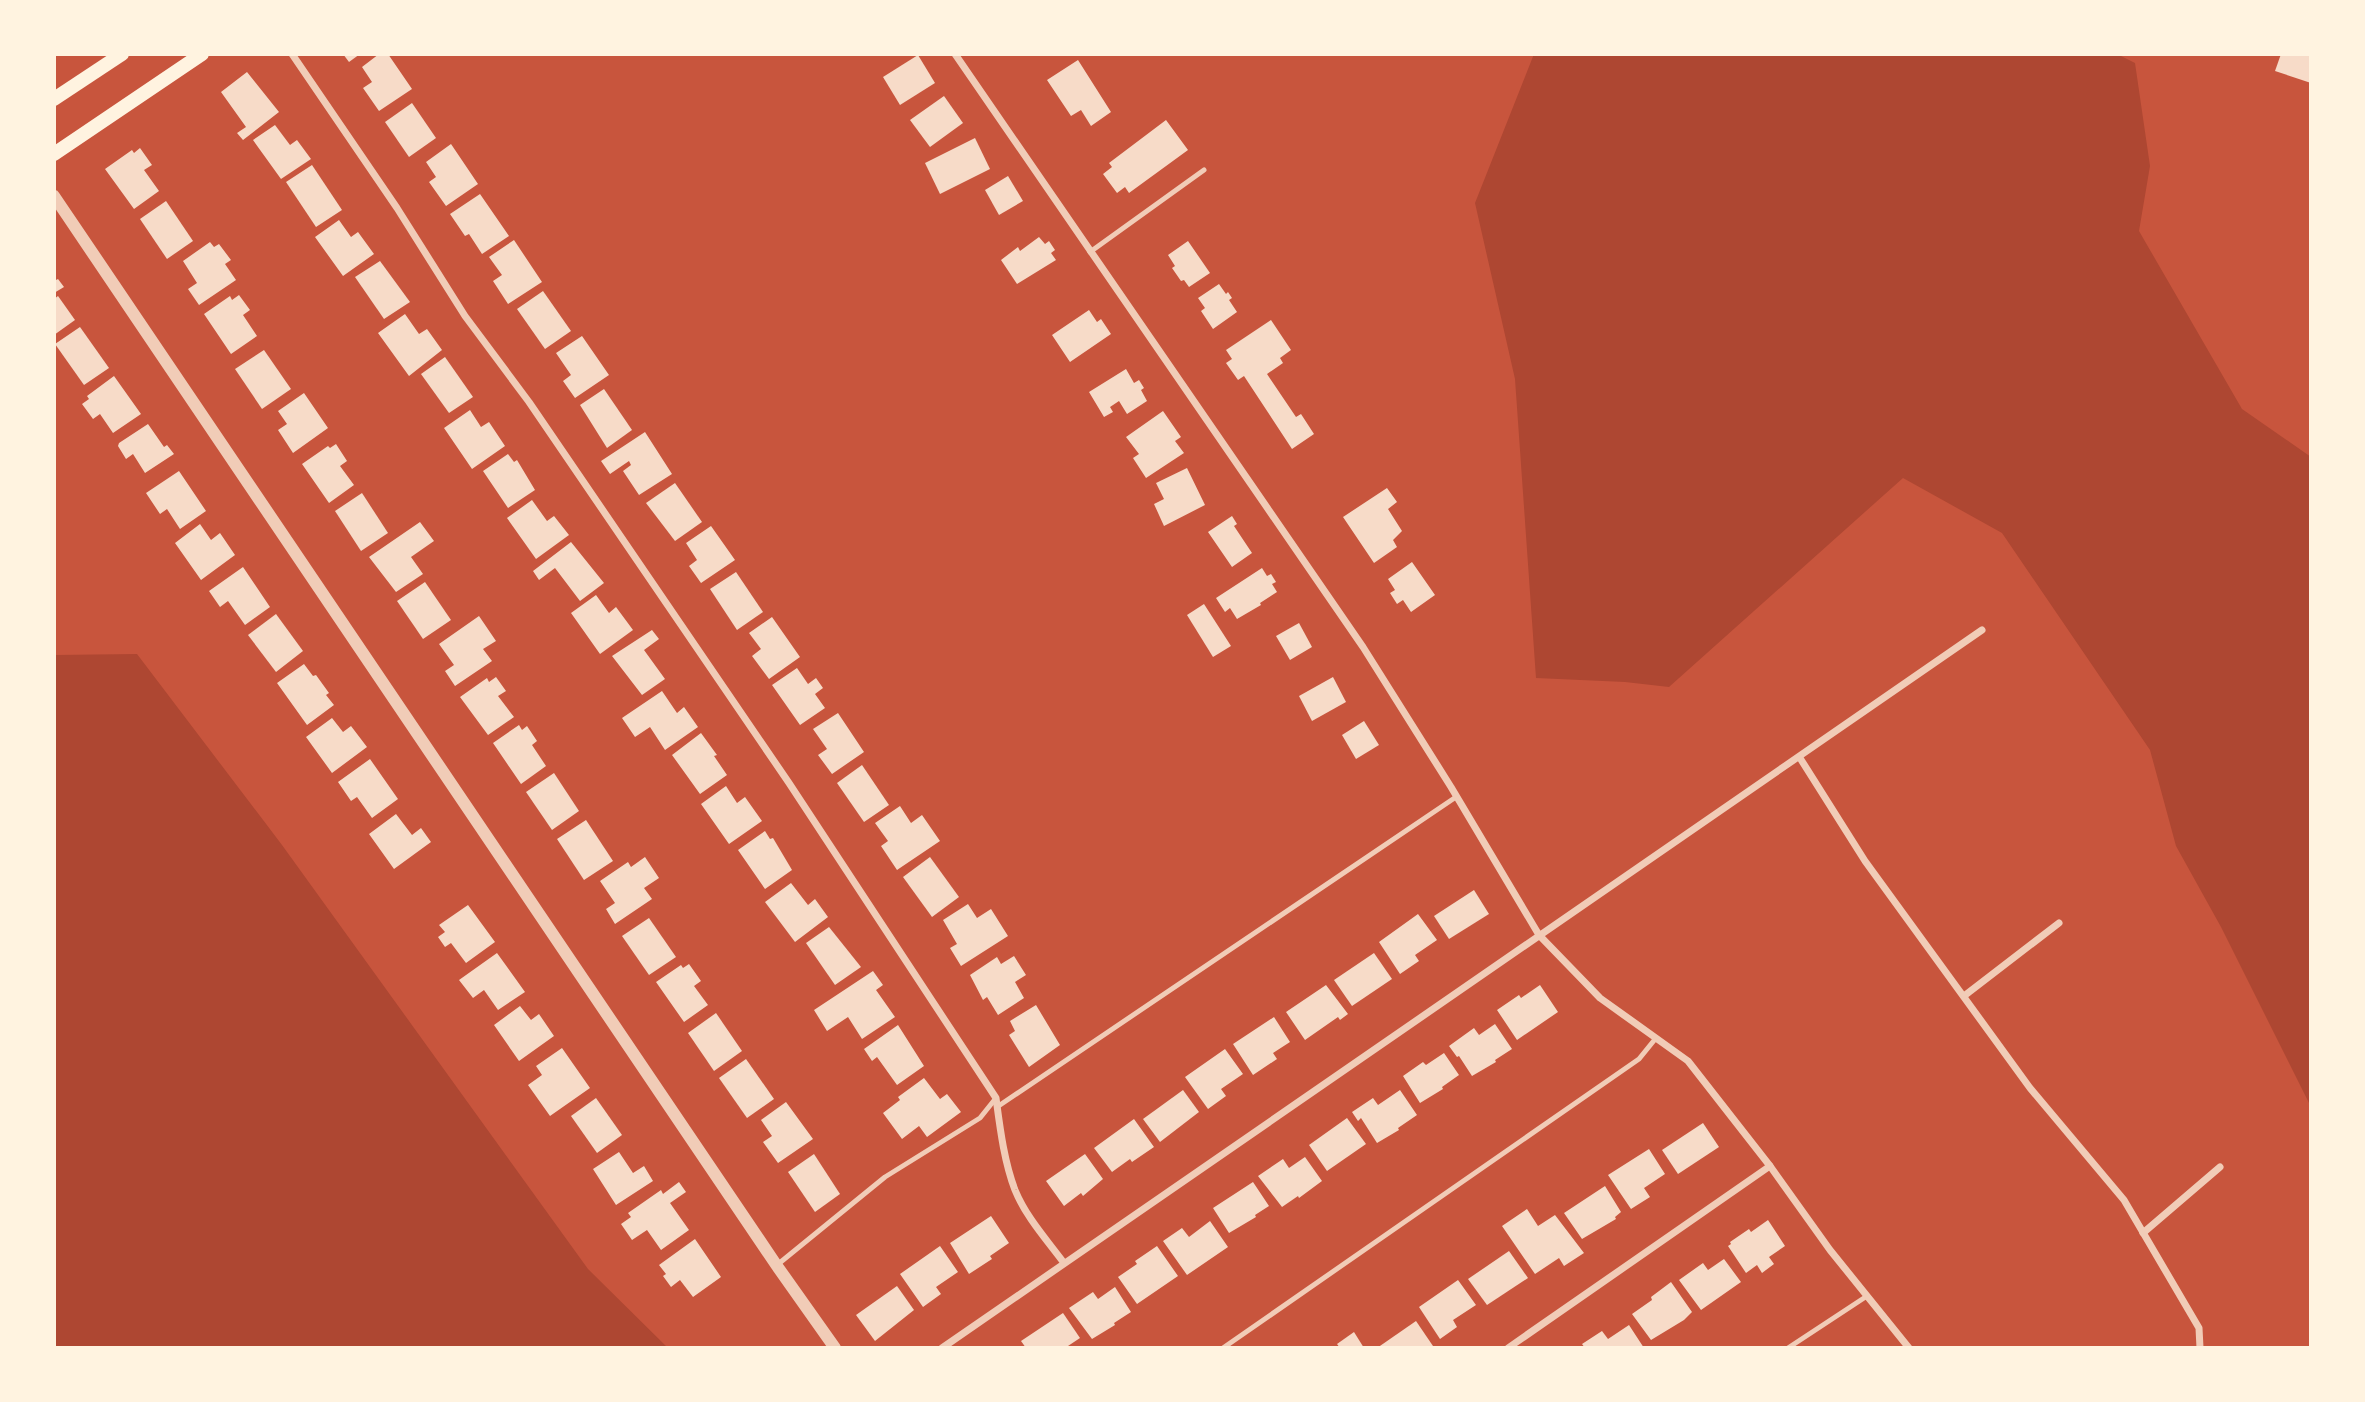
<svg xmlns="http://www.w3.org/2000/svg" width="2365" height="1402" font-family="Quicksand,sans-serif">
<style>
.green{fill:#ae4732}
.building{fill:#f7dbc8}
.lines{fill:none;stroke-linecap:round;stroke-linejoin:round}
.service{stroke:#f1ccb7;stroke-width:5}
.minor{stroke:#f1ccb7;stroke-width:7}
.tertiary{stroke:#f1ccb7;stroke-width:12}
.secondary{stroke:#fff3e0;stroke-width:14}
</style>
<rect width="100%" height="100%" fill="#c8553d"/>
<!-- green -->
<g class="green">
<path d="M1534,54H2117L2135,63L2150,166L2139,231L2242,409L2311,457V1116L2309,1103L2221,927L2176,846L2150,750L2002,533L1903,478L1669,687L1625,682L1536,678L1515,379L1475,203Z"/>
<path d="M137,654L282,845L588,1269L668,1348H54V655Z"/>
</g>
<!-- building -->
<g class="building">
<path d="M343,54H360L349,62Z"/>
<path d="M379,54H388L412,89L379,111L363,88L372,82L362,67Z"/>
<path d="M2281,54H2311V83L2275,71Z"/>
<path d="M918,55L935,83L900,105L883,77Z"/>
<path d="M1078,60L1111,112L1091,126L1081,110L1071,116L1047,80Z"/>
<path d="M247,72L279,112L243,140L237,133L246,127L221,92Z"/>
<path d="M944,96L963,123L930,147L910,120Z"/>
<path d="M412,103L436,138L409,157L385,122Z"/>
<path d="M1166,120L1188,150L1129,193L1125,187L1117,193L1103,174L1112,167L1109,163Z"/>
<path d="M275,125L290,145L297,140L311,159L281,179L253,140Z"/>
<path d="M975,138L990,169L940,194L925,163Z"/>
<path d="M451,144L478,184L446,206L429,182L436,177L426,162Z"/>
<path d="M140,148L152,165L144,170L159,191L134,209L105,169L132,150L134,153Z"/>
<path d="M312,165L342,210L316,227L286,182Z"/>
<path d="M1008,176L1023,201L999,215L985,190Z"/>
<path d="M480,194L509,236L482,254L469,234L465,236L450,214Z"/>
<path d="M166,201L193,241L167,259L140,219Z"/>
<path d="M339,220L351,237L358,232L374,254L343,276L315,237Z"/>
<path d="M1039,237L1045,244L1049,241L1055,250L1051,253L1056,260L1017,284L1001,260L1018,247L1020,251Z"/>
<path d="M514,240L542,282L508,304L493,281L502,275L489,257Z"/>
<path d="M1188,241L1210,273L1189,287L1184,280L1181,281L1172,268L1175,266L1168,255Z"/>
<path d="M210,242L214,247L219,244L231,260L225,264L236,280L199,305L188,289L197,283L183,261Z"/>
<path d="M380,261L410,302L384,319L355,277Z"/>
<path d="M58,279L64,287L54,293V281Z"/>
<path d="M1219,284L1226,294L1228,292L1232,298L1229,300L1237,312L1213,329L1201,311L1205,308L1198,298Z"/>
<path d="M543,291L571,331L545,349L517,309Z"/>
<path d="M239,295L250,310L243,315L257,336L231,354L204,314L230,296L232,300Z"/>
<path d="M58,296L75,320L54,335V299Z"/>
<path d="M1089,310L1097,322L1101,319L1111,334L1070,362L1052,335Z"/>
<path d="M405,314L419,334L427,329L442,350L409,376L378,333Z"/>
<path d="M1271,320L1291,350L1280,358L1283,363L1267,374L1296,417L1301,414L1314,434L1292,449L1244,376L1238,380L1226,363L1232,359L1226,350Z"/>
<path d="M80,327L109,368L84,385L55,344Z"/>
<path d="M582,336L609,375L575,398L563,381L571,375L556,353Z"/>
<path d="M264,350L291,389L262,409L235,369Z"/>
<path d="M445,357L473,397L449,413L421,374Z"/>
<path d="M1126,369L1134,383L1139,380L1144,388L1141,390L1147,401L1127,414L1119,401L1110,407L1113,412L1104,417L1089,392Z"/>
<path d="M114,376L141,414L113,433L100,414L93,419L82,404L89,399L87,396Z"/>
<path d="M604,389L632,430L607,448L580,405Z"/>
<path d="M304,393L328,428L293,453L278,430L287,424L278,411Z"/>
<path d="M470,410L481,427L489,422L505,446L472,469L444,428Z"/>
<path d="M1163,411L1181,437L1175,441L1184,453L1146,478L1133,458L1139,454L1126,437Z"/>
<path d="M148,424L164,447L167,445L174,454L145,473L133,454L126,459L118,446L119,443Z"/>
<path d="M645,432L672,474L639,495L623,471L631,465L629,461L610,474L601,461Z"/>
<path d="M336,444L347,461L340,466L354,485L329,503L302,464L328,446L330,448Z"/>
<path d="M508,454L514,462L517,460L535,490L508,508L483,471Z"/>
<path d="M1187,468L1205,505L1164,526L1154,504L1164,499L1156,483Z"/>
<path d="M179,471L206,511L180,529L167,509L160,514L146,493Z"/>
<path d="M675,483L702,522L675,541L646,503Z"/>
<path d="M1387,488L1397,502L1388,509L1402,531L1393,540L1397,547L1374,563L1343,517Z"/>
<path d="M362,493L388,533L361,551L335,511Z"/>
<path d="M532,500L547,521L554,516L569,535L536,559L507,518Z"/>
<path d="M1232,516L1237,524L1234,526L1252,553L1232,567L1208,532Z"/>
<path d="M420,522L434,541L411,557L423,574L396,592L369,557Z"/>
<path d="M200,524L211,540L220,533L235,555L201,580L175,543Z"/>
<path d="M711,526L735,560L701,583L689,566L697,560L686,543Z"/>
<path d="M571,542L604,583L580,601L555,568L539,580L533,571Z"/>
<path d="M1412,562L1435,595L1411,612L1403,600L1397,604L1390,593L1395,590L1388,579Z"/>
<path d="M243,567L270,607L245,625L228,601L220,607L209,591Z"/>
<path d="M1262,568L1267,576L1271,574L1276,582L1272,584L1277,592L1260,603L1261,605L1237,619L1230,608L1225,612L1216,598Z"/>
<path d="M736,572L763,612L737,630L710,589Z"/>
<path d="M425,582L451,620L423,639L397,601Z"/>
<path d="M596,595L609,613L616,607L633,630L600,654L571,613Z"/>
<path d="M1204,604L1231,646L1213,657L1187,615Z"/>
<path d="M276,614L303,651L276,672L248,635Z"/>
<path d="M479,616L496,641L483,649L492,661L455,686L445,671L454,665L439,644Z"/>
<path d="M772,617L800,657L769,679L752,656L761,649L749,633Z"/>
<path d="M1299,623L1312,647L1290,660L1276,636Z"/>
<path d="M652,630L659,639L644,650L665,679L642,695L612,656Z"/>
<path d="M304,664L313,676L316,675L329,693L326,695L334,705L307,725L277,683Z"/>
<path d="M797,668L808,684L816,678L823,688L815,694L825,708L800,725L772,685Z"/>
<path d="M496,677L506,691L498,696L514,717L488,735L460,697L487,678L489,682Z"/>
<path d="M1333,677L1346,702L1312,721L1299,696Z"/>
<path d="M662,691L677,713L684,707L698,727L665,750L650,727L635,737L622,718Z"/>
<path d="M838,713L864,752L832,774L818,755L827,749L813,729Z"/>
<path d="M332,718L343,732L351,726L367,747L332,773L306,737Z"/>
<path d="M1364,721L1379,745L1356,759L1342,735Z"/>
<path d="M519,725L522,730L527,726L537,741L532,745L546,766L521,784L493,743Z"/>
<path d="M701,733L717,755L714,756L727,775L700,794L672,755Z"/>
<path d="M370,759L398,799L372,818L357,797L351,801L338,782Z"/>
<path d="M862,765L889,805L864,822L837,783Z"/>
<path d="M554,773L579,811L552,830L526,792Z"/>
<path d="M726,786L737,803L745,797L762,821L729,844L701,804Z"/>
<path d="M900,806L911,823L922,815L940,841L897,870L881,846L888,841L875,823Z"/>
<path d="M396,814L412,835L421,828L431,842L394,869L369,834Z"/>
<path d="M586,820L613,861L584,880L557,839Z"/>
<path d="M765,831L770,839L773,838L792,870L765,889L738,850Z"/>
<path d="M645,857L659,878L644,888L652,899L615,924L606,909L615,903L600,881L628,862L631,867Z"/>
<path d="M930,857L959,897L932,917L903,877Z"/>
<path d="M791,883L808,905L815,899L828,917L795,942L765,902Z"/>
<path d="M1474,890L1489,914L1449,939L1434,916Z"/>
<path d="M968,904L977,918L991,909L1008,936L961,966L950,948L957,944L943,920Z"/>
<path d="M468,905L495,942L466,963L451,943L445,947L438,937L445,932L439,925Z"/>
<path d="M1418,914L1437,940L1415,955L1419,961L1400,974L1379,942Z"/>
<path d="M649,918L676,957L649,975L622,936Z"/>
<path d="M829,927L861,967L835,985L806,943Z"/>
<path d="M497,953L525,992L498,1010L484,990L473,998L459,980Z"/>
<path d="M1374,953L1392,979L1352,1006L1334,980Z"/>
<path d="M1014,956L1026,975L1015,982L1024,998L998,1015L987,997L983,1000L970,975L997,957L1001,964Z"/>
<path d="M689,964L701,981L694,986L708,1005L684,1022L656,982L681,965L683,968Z"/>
<path d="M873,971L883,985L876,990L895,1017L862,1039L848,1017L827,1031L814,1010Z"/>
<path d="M1326,985L1348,1014L1340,1020L1338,1017L1305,1040L1286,1012Z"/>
<path d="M1540,985L1558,1012L1517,1040L1497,1010L1519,995L1521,998Z"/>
<path d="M1036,1005L1060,1045L1029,1067L1009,1035L1015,1031L1010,1021Z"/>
<path d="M520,1006L531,1020L539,1014L554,1036L519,1061L494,1025Z"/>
<path d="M716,1013L742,1051L714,1071L688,1033Z"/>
<path d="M1274,1017L1290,1042L1273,1053L1277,1059L1253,1075L1233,1044Z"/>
<path d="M1495,1024L1512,1049L1495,1060L1496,1062L1472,1076L1459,1056L1457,1057L1449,1046L1474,1028L1479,1035Z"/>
<path d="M898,1025L924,1066L897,1085L877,1057L872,1061L864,1049Z"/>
<path d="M562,1048L590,1088L550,1116L528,1085L542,1075L536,1066Z"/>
<path d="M1225,1049L1243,1074L1221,1089L1226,1096L1208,1109L1185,1077Z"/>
<path d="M1444,1053L1459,1075L1442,1087L1443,1089L1420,1103L1403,1076L1423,1062L1426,1065Z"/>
<path d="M746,1059L774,1099L747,1118L719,1078Z"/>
<path d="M924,1078L940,1099L947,1094L961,1112L927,1137L919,1126L902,1139L883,1113L900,1100L898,1097Z"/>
<path d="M1183,1090L1199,1112L1160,1142L1143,1119Z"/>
<path d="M1400,1090L1417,1115L1398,1128L1399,1130L1377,1143L1361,1118L1358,1121L1352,1112L1373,1098L1378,1105Z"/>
<path d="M596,1098L622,1135L597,1153L571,1116Z"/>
<path d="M786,1102L813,1139L778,1163L763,1142L772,1136L761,1120Z"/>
<path d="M1347,1118L1366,1144L1327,1171L1309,1145Z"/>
<path d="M1134,1119L1154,1147L1132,1162L1130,1159L1112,1172L1094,1148Z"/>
<path d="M1703,1123L1719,1147L1678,1174L1662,1150Z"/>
<path d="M1649,1149L1665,1174L1644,1188L1650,1197L1631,1209L1608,1175Z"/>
<path d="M619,1152L633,1173L644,1166L653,1181L616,1205L593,1169Z"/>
<path d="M814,1154L840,1194L815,1212L788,1172Z"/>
<path d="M1085,1154L1103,1179L1083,1196L1081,1193L1064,1206L1046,1181Z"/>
<path d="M1305,1157L1322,1181L1299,1198L1298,1196L1282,1207L1258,1176L1283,1159L1289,1168Z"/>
<path d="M679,1182L686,1192L670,1203L689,1230L661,1250L647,1230L632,1240L621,1224L631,1217L628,1213L661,1190L663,1194Z"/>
<path d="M1253,1182L1269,1206L1255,1215L1256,1217L1229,1233L1213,1208Z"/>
<path d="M1605,1186L1621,1212L1615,1217L1616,1219L1582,1239L1564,1213Z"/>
<path d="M1527,1209L1538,1226L1555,1215L1584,1253L1564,1266L1559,1258L1535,1274L1502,1226Z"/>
<path d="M991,1216L1009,1243L990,1256L992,1259L969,1274L950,1243Z"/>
<path d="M1768,1220L1785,1246L1769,1257L1774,1264L1762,1273L1757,1265L1746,1273L1728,1246L1731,1244L1730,1242L1749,1229L1751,1232Z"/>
<path d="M1210,1221L1228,1247L1187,1275L1163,1241L1182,1228L1189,1237Z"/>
<path d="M695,1239L721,1277L693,1297L680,1280L671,1287L663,1276L666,1274L659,1265Z"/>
<path d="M940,1246L958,1272L936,1287L941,1294L923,1307L900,1274Z"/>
<path d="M1157,1246L1178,1276L1137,1304L1118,1277L1137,1264L1135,1261Z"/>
<path d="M1509,1251L1528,1278L1487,1305L1468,1279Z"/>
<path d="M1724,1259L1741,1282L1701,1310L1679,1280L1703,1263L1708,1270Z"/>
<path d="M1458,1280L1476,1305L1453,1320L1457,1327L1440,1339L1419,1307Z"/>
<path d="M1671,1282L1692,1312L1684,1320L1651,1340L1632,1314L1652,1300L1651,1297Z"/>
<path d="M897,1286L914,1310L875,1341L856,1315Z"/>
<path d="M1115,1287L1131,1312L1114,1323L1115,1325L1092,1339L1069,1308L1093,1292L1098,1299Z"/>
<path d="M1063,1313L1080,1338L1065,1348H1026L1021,1341Z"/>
<path d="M1416,1321L1433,1346L1430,1348H1377Z"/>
<path d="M1629,1325L1644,1348H1585L1582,1344L1602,1331L1608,1339Z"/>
<path d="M1354,1332L1364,1348H1340L1337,1344Z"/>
</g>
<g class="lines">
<!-- service -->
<g class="service">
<path d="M1090,252L1204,170"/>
<path d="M997,1107L1456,797"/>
<path d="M777,1265L885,1177L980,1118L996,1098"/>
<path d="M1223,1348L1639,1059L1656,1038"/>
<path d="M1788,1348L1867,1296"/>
</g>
<!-- minor -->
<g class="minor">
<path d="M292,54L397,208L465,316L529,402L789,783L996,1098C1000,1128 1004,1161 1015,1190C1026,1217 1047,1240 1064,1263"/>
<path d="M955,54L1363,647L1451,787L1539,935L1600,998L1688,1061L1770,1166L1830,1250L1909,1348"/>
<path d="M1800,758L1865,861L2030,1088L2124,1200L2199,1328L2200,1348"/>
<path d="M1964,996L2059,923"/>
<path d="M2143,1233L2220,1167"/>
<path d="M942,1348L1982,630"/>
<path d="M1508,1348L1770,1166"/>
</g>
<!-- tertiary -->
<path class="tertiary" d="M54,196L777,1266L835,1348"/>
<!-- secondary -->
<g class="secondary">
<path d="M54,99L122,54"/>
<path d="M54,154L202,54"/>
</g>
</g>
<!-- border -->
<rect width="2365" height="1402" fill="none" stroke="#fff3e0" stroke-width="112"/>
</svg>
